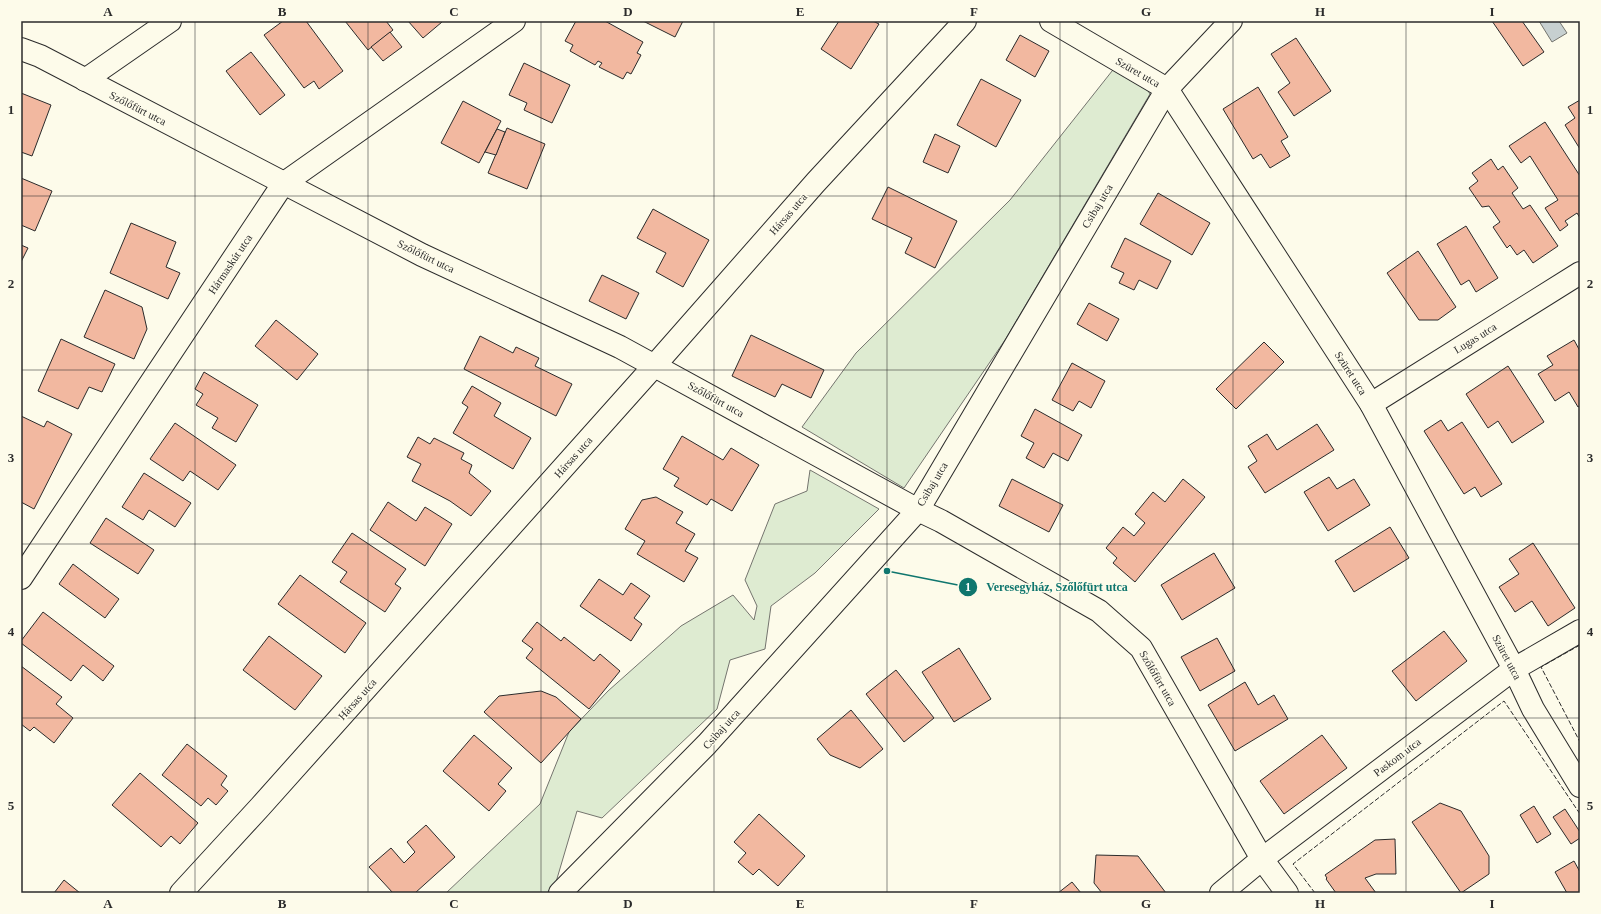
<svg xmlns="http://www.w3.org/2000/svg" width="1601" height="914" font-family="'Times New Roman',serif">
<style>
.green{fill:#deebd1;stroke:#74746e}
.water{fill:#c7d0d0;stroke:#74746e}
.building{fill:#f2b8a0;stroke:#2b2b2b}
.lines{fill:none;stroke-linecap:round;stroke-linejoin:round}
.minor-casing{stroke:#2b2b2b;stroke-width:24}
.minor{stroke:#fdfbea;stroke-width:22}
.fence{stroke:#2b2b2b;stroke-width:1;stroke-dasharray:5 2;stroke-linecap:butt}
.grid{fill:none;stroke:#2b2b2b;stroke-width:1;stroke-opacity:0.55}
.labels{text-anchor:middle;stroke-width:3;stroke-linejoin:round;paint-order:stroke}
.street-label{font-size:11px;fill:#2b2b2b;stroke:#fdfbea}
.leader{fill:none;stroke:#0f766e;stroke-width:1.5}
.callout-dot{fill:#0f766e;stroke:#fdfbea;stroke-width:1.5}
.mark-label{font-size:12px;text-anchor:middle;font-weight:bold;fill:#fff}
.callout-label{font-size:12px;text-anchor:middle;font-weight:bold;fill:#0f766e;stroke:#fdfbea;stroke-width:3;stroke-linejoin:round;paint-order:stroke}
.neatline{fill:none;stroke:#2b2b2b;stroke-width:1.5}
.grid-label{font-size:13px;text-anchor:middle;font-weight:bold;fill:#2b2b2b}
</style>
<rect width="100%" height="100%" fill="#fdfbea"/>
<!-- green -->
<g class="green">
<path d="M1116,66L1139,77L1150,94L1005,340L904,488L802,427L856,353L1010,200Z"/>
<path d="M810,470L879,509L815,573L771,606L765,649L730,660L717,709L602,818L577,811L556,882L547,893H446L540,804L569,732L608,691L681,626L733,595L754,620L757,606L745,580L775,504L807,491Z"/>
</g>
<!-- water -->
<path class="water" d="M1539,21H1559L1567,33L1552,42Z"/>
<!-- building -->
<g class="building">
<path d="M283,21H306L343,71L319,89L314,81L304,88L264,35Z"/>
<path d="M345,21H386L393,30L368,50Z"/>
<path d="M408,21H442V22L423,38Z"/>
<path d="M576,21H605L643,42L637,53L641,55L631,74L627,72L623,79L599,67L602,63L598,61L595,65L570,51L573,45L565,41Z"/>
<path d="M643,21H683L675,37Z"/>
<path d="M839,21H873L879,24L851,69L821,49Z"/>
<path d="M1492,21H1522L1544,52L1523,66Z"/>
<path d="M390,32L402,47L383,61L371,47Z"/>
<path d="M1020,35L1049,51L1035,77L1006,60Z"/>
<path d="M1296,38L1331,91L1294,116L1278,92L1290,83L1271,54Z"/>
<path d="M251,52L285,95L260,115L226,71Z"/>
<path d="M524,63L570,85L552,123L524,110L527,103L509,95Z"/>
<path d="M981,79L1021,100L996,147L957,125Z"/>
<path d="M1258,87L1288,137L1281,141L1290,156L1270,168L1261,154L1253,159L1223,109Z"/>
<path d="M21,93L51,105L32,156L21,152Z"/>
<path d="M1580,100V149L1565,125L1575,118L1568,107Z"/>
<path d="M463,101L501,121L479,163L441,143Z"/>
<path d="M1545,122L1580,176V218L1577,213L1565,221L1568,225L1560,231L1545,208L1558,200L1530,156L1521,163L1509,146Z"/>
<path d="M507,128L545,144L527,189L488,173Z"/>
<path d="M497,129L505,132L496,155L485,152Z"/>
<path d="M935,134L960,146L948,173L923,162Z"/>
<path d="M1491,159L1498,170L1503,166L1518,188L1512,193L1523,209L1530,205L1558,246L1533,263L1524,250L1517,255L1510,245L1507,248L1493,227L1500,222L1489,206L1482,207L1469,188L1478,181L1472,173Z"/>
<path d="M21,178L52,191L35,231L21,225Z"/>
<path d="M888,187L957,221L935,268L905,253L912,238L872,219Z"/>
<path d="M1158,193L1210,223L1192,255L1140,224Z"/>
<path d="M653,209L709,240L683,287L656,272L666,253L637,238Z"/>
<path d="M131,223L176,242L166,267L180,273L168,299L110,273Z"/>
<path d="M1466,226L1498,278L1476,292L1469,280L1461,285L1437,244Z"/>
<path d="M1125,238L1171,261L1157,289L1139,280L1134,290L1119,283L1124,273L1111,267Z"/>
<path d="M21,245L28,248L21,262Z"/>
<path d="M1418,251L1456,307L1438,320H1419L1387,273Z"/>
<path d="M602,275L639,293L626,319L589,301Z"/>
<path d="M105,290L142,307L147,329L134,359L84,337Z"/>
<path d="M1089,303L1119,319L1107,341L1077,324Z"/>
<path d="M276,320L318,354L297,380L255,346Z"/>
<path d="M751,335L824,370L811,398L782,384L775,397L732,376Z"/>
<path d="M480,336L513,353L516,347L539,358L535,366L572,384L556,416L464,369Z"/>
<path d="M61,339L115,364L102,392L89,387L78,409L38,391Z"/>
<path d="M1574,340L1580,351V406L1578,407L1569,392L1555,401L1538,374L1553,365L1547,356Z"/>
<path d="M1264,342L1284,362L1236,409L1216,389Z"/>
<path d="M1072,363L1105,381L1091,408L1079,401L1073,411L1052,400Z"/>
<path d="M1508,366L1544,422L1512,443L1498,421L1488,428L1466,394Z"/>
<path d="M204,372L258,405L236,442L212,428L218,418L196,405L203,394L195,389Z"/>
<path d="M472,386L501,403L494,416L531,438L513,469L453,433L468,407L462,403Z"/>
<path d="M1035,409L1082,435L1068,461L1053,453L1044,468L1026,458L1034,443L1021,436Z"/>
<path d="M21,416L44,427L47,421L72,434L34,509L21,502Z"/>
<path d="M1441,420L1448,431L1462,422L1502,484L1481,497L1475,487L1464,494L1424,431Z"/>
<path d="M175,423L236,465L218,490L190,471L183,481L150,459Z"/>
<path d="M1317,424L1334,450L1265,493L1248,467L1257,461L1248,446L1267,434L1277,450Z"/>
<path d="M682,436L723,460L731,448L759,465L732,511L711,499L707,505L674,486L679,478L663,469Z"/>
<path d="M418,437L430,444L434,438L464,453L461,459L472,465L469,473L491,491L471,516L450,501L412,481L421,464L407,457Z"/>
<path d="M144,473L191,503L175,527L149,510L143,520L122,507Z"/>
<path d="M1329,477L1337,489L1354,479L1370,505L1328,531L1304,492Z"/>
<path d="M1012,479L1063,505L1049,532L999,506Z"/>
<path d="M1183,479L1205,497L1135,582L1113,563L1117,558L1106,548L1123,527L1134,536L1145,523L1135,514L1153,492L1165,502Z"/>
<path d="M656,497L683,512L676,523L695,534L685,551L698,558L684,582L637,554L645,541L625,529L642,500Z"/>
<path d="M388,502L416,521L425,507L452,524L425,566L370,530Z"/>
<path d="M106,518L154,550L138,574L90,543Z"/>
<path d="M1390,527L1409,558L1354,592L1335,561Z"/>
<path d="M352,533L406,569L395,584L401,588L385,612L340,582L347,572L332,562Z"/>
<path d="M1533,543L1575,608L1548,626L1532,601L1515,612L1499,587L1519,574L1509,559Z"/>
<path d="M1214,553L1235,588L1182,620L1161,585Z"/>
<path d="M73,564L119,599L105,618L59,584Z"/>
<path d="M300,575L366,623L345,653L278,604Z"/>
<path d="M599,579L623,595L631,583L650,596L634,618L642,624L631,641L580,606Z"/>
<path d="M43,612L114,666L103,681L83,665L71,681L21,643V641Z"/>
<path d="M537,622L561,641L564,637L594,661L600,654L620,671L589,709L526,658L533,649L522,641Z"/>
<path d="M1444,631L1467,661L1416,701L1392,671Z"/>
<path d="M269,636L322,676L295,710L243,670Z"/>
<path d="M1217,638L1235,671L1200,691L1181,657Z"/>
<path d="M959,648L991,699L954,722L922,672Z"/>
<path d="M21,666L62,697L56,704L73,718L54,743L34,727L30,731L21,724Z"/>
<path d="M896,670L934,718L904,742L866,694Z"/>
<path d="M1245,682L1258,705L1274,695L1288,719L1235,751L1208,705Z"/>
<path d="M541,691L556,697L581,719L541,763L484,712L499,696Z"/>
<path d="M851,710L883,749L860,768L830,755L817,739Z"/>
<path d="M474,735L512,768L498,784L506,791L489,811L443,771Z"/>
<path d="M1322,735L1347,768L1284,814L1260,781Z"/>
<path d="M187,744L227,776L221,785L228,791L216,805L208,798L201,806L162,775Z"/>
<path d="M140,773L198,823L180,844L171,836L161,847L112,805Z"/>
<path d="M1440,803L1461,811L1489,856V874L1461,893L1412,822Z"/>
<path d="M1534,806L1551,834L1537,843L1520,815Z"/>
<path d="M1565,809L1580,832V838L1571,844L1553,817Z"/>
<path d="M759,814L805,856L778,886L759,869L753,875L738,862L746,853L734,842Z"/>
<path d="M426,825L455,857L415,893H393L369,867L391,848L404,863L415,852L407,842Z"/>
<path d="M1395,839L1396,874H1376L1365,878L1376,893H1336L1326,879L1327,878L1325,875L1375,840Z"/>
<path d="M1096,855L1138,856L1166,893H1102L1094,883Z"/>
<path d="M1574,861L1580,872V893H1567L1555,872Z"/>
<path d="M64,880L80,893H54Z"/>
<path d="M1072,882L1081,893H1058Z"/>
</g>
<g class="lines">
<defs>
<g id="minor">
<path d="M1051,21L1167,89L1371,404L1514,669L1533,709L1580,786"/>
<path d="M21,49L40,56L422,255L620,347L918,510L941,521L1099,611L1141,648L1262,859L1287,893"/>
<path d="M85,80L170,21"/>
<path d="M1371,404L1580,273"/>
<path d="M21,578L283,184L514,21"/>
<path d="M181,893L260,807L655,365L816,182L965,21"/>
<path d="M560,893L707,744L918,510L1167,89L1231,21"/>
<path d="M1221,893L1262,859L1514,669L1580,631"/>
</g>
</defs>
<!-- minor casing -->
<use href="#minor" class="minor-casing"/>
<!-- minor -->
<use href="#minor" class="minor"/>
<!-- fence -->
<g class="fence">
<path d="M1580,645L1541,667L1580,742"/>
<path d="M1315,893L1293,864L1504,701L1580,814"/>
</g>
</g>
<!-- grid -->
<path class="grid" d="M195,21V893M368,21V893M541,21V893M714,21V893M887,21V893M1060,21V893M1233,21V893M1406,21V893M21,196H1580M21,370H1580M21,544H1580M21,718H1580"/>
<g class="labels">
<!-- street labels -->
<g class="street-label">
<text transform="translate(1138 72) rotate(30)" y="4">Szüret utca</text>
<text transform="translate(138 108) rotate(27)" y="4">Szőlőfürt utca</text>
<text transform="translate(1097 206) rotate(-59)" y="4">Csibaj utca</text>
<text transform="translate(788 214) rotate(-49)" y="4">Hársas utca</text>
<text transform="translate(426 256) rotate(26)" y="4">Szőlőfürt utca</text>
<text transform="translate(230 264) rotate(-56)" y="4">Hármaskút utca</text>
<text transform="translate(1475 338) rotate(-32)" y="4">Lugas utca</text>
<text transform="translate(1351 373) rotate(57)" y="4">Szüret utca</text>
<text transform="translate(716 399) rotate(29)" y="4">Szőlőfürt utca</text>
<text transform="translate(573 457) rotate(-48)" y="4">Hársas utca</text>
<text transform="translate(932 484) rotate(-59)" y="4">Csibaj utca</text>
<text transform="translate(1507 657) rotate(62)" y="4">Szüret utca</text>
<text transform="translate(1158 678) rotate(60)" y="4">Szőlőfürt utca</text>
<text transform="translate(357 699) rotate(-48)" y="4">Hársas utca</text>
<text transform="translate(721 729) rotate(-48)" y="4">Csibaj utca</text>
<text transform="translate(1397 757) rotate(-37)" y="4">Paskom utca</text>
</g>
</g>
<!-- callouts -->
<path class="leader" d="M887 571L968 587"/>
<g class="callout-dot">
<circle cx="887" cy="571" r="4"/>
<circle cx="968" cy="587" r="10"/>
</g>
<g class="mark-label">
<text x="968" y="591">1</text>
</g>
<g class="callout-label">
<text x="1057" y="591">Veresegyház, Szőlőfürt utca</text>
</g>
<!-- border -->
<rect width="1601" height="914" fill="none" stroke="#fdfbea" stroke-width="44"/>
<rect x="22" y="22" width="1557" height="870" class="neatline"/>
<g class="grid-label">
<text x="108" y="16">A</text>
<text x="282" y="16">B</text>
<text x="454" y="16">C</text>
<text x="628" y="16">D</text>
<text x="800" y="16">E</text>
<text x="974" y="16">F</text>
<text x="1146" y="16">G</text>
<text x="1320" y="16">H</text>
<text x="1492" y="16">I</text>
<text x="11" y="114">1</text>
<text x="1590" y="114">1</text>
<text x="11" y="288">2</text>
<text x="1590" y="288">2</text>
<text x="11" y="462">3</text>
<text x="1590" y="462">3</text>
<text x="11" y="636">4</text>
<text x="1590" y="636">4</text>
<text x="11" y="810">5</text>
<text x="1590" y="810">5</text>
<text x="108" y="908">A</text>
<text x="282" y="908">B</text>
<text x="454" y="908">C</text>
<text x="628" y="908">D</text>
<text x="800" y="908">E</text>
<text x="974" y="908">F</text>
<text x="1146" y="908">G</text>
<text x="1320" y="908">H</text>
<text x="1492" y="908">I</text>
</g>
</svg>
